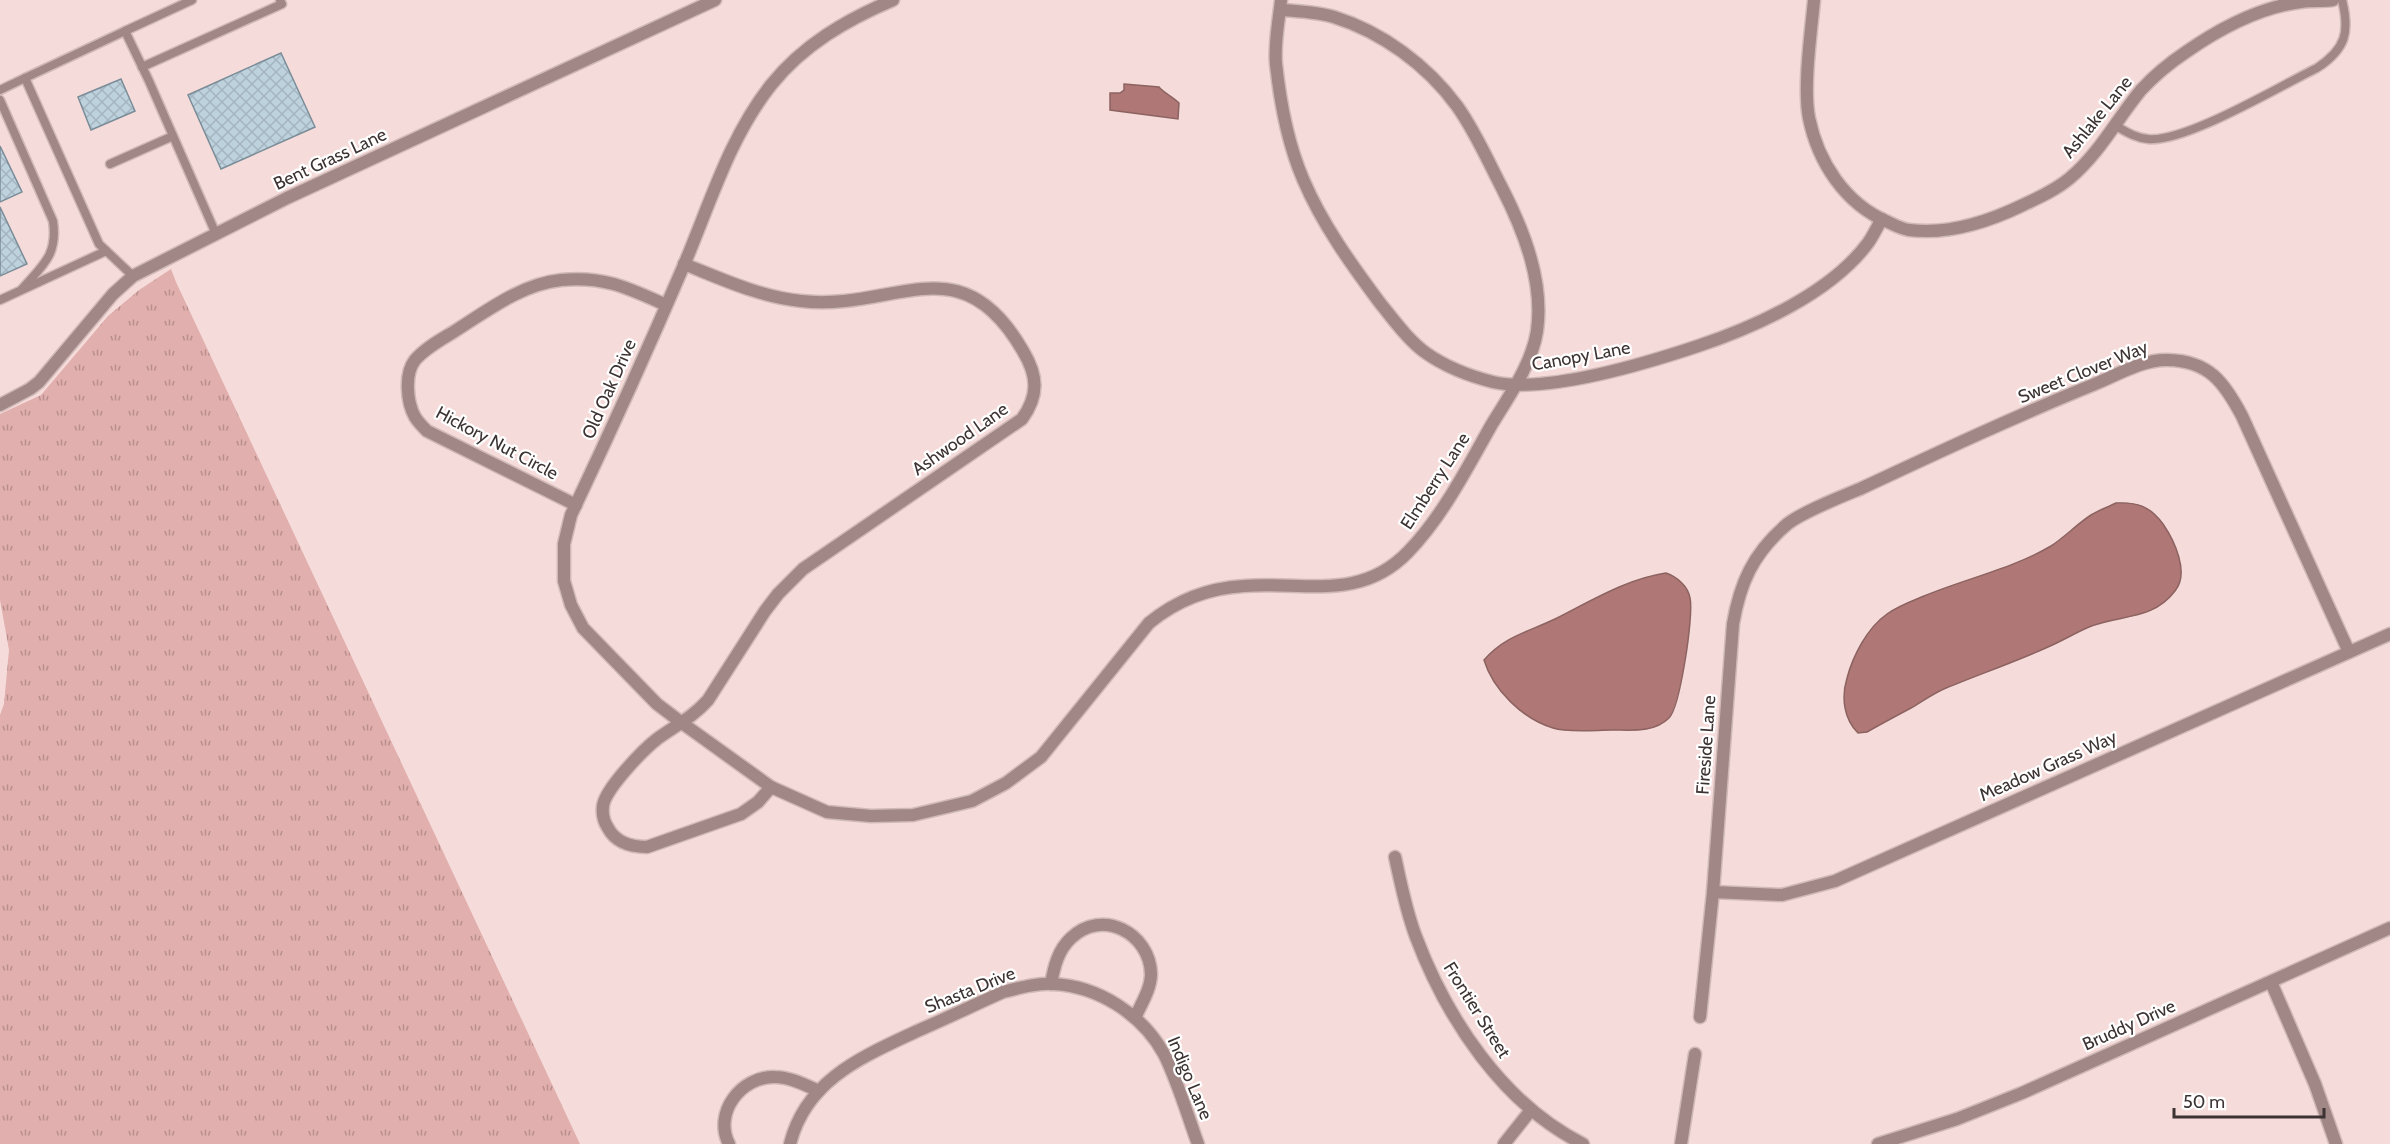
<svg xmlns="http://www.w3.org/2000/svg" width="2390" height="1144" font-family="Cabin,sans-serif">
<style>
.grass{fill:url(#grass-tufts)}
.water{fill:#af7775;stroke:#8c6361;stroke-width:1.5}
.building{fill:url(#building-cross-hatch);stroke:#798c97;stroke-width:1.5}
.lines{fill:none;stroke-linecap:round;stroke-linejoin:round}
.lane-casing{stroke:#d0bab8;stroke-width:11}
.street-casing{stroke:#d0bab8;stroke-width:15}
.lane{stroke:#a18786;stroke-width:8}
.street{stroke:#a18786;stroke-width:12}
.labels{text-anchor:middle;stroke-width:4.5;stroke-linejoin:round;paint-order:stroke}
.street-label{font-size:18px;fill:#3c3332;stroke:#fff}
</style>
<defs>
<pattern id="grass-tufts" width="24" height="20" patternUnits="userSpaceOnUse" patternTransform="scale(1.5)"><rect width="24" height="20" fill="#e1afad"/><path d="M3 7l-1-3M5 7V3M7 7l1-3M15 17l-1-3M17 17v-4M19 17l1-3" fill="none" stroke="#b88f8d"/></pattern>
<pattern id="building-cross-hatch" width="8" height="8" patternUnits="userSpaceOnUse" patternTransform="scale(1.5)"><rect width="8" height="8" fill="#bed2de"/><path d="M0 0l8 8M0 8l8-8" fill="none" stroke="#a4b5bf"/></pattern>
</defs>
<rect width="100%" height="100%" fill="#f5dcda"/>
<!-- grass -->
<path class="grass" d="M171,269L176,282L580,1144H0V715L4,704L9,650L0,600V414L41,395L108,316L139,290Z"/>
<!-- water -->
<g class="water">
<path d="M1124,84L1159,87C1164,93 1173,97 1179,103L1178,119L1110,110V93H1120L1124,90Z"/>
<path d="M2116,503C2137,502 2150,506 2163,524C2174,540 2190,573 2175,591C2152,621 2121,614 2089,627C2075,633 2062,641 2048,647C2015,662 1980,674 1946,688C1934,693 1923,701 1911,708C1896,716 1881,724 1867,732L1858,733C1844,719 1841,698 1847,678C1853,656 1867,628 1887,614C1898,606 1912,601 1924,596C1965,579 2014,568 2051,546C2065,537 2077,524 2091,515C2099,510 2108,507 2116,503Z"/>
<path d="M1666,573C1677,577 1688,586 1690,598C1694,615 1680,707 1669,718C1654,733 1631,730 1612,730C1596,730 1568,733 1553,728C1523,719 1493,690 1484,660C1505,636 1528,632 1555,619C1591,601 1626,579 1666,573Z"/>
</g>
<!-- building -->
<g class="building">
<path d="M281,53L315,127L221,169L188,95Z"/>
<path d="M121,79L135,111L91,130L78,97Z"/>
<path d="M0,146L22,192L0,202Z"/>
<path d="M0,207L27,264L0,276Z"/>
</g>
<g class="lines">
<defs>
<g id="lane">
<path d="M125,31L192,0"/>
<path d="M142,67L282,4L280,0"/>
<path d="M25,78L125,31L149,81L216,234"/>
<path d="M0,90L25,78L99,244L133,276"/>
<path d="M0,100L53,221C58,255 43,265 22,289"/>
<path d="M2114,125C2125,131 2135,138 2148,139C2185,143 2280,86 2317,68C2346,49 2350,32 2342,0"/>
<path d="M110,164L173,136"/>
<path d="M0,300L106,251"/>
</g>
<g id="street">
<path d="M893,0C846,20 803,45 771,85C729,138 710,204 684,265C648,349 610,433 571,515L564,544V581L571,605L583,628L657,704L682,723L771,787L827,812L871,816L913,815L972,801L1006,783L1041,757L1149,623C1177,600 1207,588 1244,586C1303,581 1360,602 1408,552C1443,516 1467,468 1492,424C1509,396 1532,364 1537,331C1544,282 1524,231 1502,188C1488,161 1475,131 1457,106C1427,65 1382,32 1334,17C1317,12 1298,11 1280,10"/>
<path d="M1281,0C1279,20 1274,43 1276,64C1280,101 1288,144 1303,179C1322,224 1351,264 1380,303C1394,320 1408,340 1426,353C1446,367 1469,376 1493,382C1546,394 1647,363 1698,346C1755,327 1831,293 1868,243C1873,236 1877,227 1882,219"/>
<path d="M1814,0C1811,33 1803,87 1809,118C1818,162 1845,204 1888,222C1894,225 1902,229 1909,230C1948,235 1988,222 2023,205C2038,198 2056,190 2070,178C2099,154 2117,119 2141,90C2153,77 2171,62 2186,52C2219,29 2261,7 2301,2C2312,0 2323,2 2333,0"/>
<path d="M684,264C722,279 760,297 801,301C894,312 960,241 1023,351C1038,376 1039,395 1022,419L803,569L778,594L765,611L708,700C693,717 675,726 657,739C643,750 605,789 603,806C602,814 604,822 608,828C616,843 632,847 647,847L741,814L758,802L771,787"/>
<path d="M0,405L30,389L39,382L113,294L133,276L287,198L715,0"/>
<path d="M576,505L427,431C423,427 418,422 415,417C407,403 404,374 415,360C425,348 442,339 455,331C488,310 522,284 561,280C605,276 628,288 666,305"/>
<path d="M1395,857C1401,884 1406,911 1416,937C1447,1019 1503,1104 1583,1144"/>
<path d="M1713,892L1782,895L1835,881L2390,634"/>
<path d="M2271,982L2315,1084L2336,1144"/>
<path d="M1051,984C1054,967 1058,950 1071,938C1102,908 1150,933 1151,974C1151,989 1141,1004 1135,1018"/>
<path d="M1700,1017L1713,892L1733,624C1740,583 1753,554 1785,526C1799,513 1843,496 1862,488C1939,452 2016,416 2095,384C2117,375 2143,359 2168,360C2209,361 2224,382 2242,416L2349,652"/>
<path d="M729,1144C713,1113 741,1076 775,1077C790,1077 805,1085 819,1091"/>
<path d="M790,1144C806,1080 862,1057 915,1032C945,1019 974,1005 1003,992C1019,988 1036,983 1053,984C1098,986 1142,1014 1164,1054C1178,1082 1187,1114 1198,1144"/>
<path d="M1504,1144L1531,1110"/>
<path d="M1681,1144L1695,1054"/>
<path d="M1878,1144L1957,1119L2022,1093L2390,928"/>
</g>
</defs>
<!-- lane casing -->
<use href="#lane" class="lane-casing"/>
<!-- street casing -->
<use href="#street" class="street-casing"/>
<!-- lane -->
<use href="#lane" class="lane"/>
<!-- street -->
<use href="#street" class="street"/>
</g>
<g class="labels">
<!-- street labels -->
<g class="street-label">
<text transform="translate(2097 117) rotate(-51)" y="6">Ashlake Lane</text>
<text transform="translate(330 159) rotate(-25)" y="6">Bent Grass Lane</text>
<text transform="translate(1581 356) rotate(-10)" y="6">Canopy Lane</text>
<text transform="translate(2083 372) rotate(-22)" y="6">Sweet Clover Way</text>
<text transform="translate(609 389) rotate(-66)" y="6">Old Oak Drive</text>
<text transform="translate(960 439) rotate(-35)" y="6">Ashwood Lane</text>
<text transform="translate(497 443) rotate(28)" y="6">Hickory Nut Circle</text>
<text transform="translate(1435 481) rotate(-57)" y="6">Elmberry Lane</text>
<text transform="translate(1706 745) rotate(-86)" y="6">Fireside Lane</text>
<text transform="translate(2048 766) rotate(-24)" y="6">Meadow Grass Way</text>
<text transform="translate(970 990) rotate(-22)" y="6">Shasta Drive</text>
<text transform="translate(1477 1010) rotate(58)" y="6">Frontier Street</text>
<text transform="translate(2129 1025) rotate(-24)" y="6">Bruddy Drive</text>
<text transform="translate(1190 1078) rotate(67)" y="6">Indigo Lane</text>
</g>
</g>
<!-- scale -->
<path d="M2174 1108v9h150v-9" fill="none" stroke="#3c3332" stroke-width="3"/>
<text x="2183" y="1108" font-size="18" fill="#3c3332" stroke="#ffffff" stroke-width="4.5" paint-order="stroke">50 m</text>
</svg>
